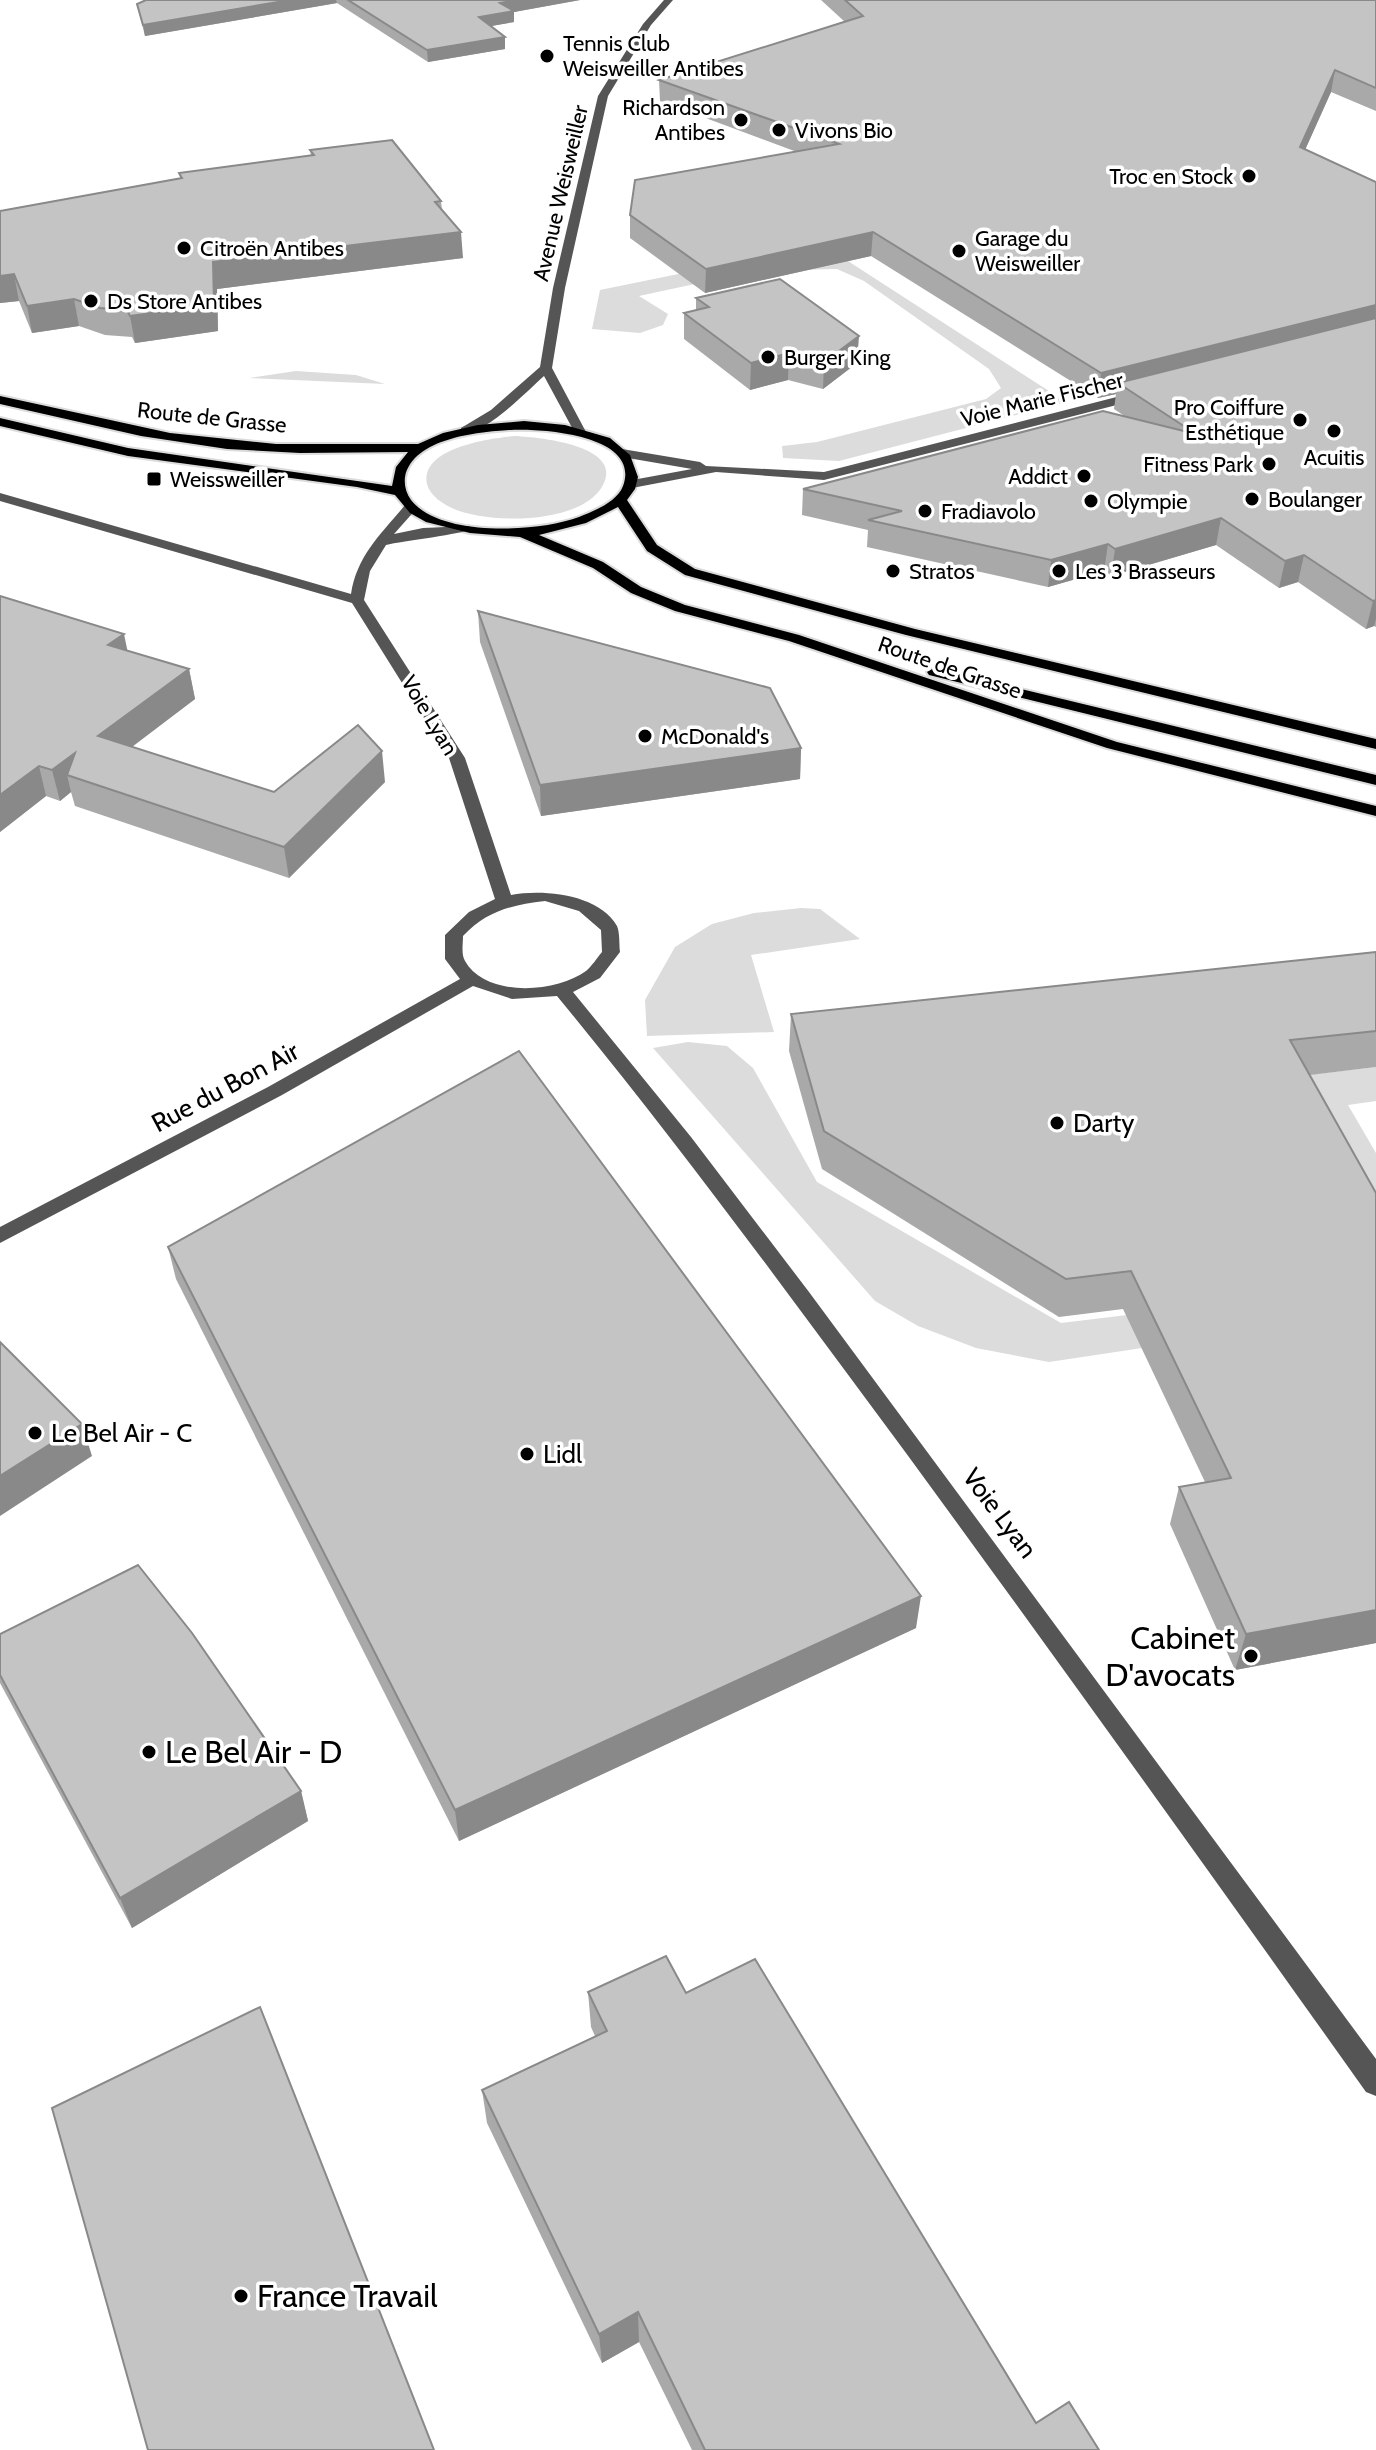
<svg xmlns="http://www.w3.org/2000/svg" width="1376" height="2450" font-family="Cabin,sans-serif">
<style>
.green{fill:#dcdcdc}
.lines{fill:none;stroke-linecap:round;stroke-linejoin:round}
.major-casing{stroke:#dbdbdb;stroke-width:4}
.minor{fill:#555;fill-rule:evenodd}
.major{fill:#000;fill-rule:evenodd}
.wall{fill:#a9a9a9}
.shaded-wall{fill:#898989}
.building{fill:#c4c4c4;stroke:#898989;stroke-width:2}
.poi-dot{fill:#000;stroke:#fff;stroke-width:3}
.labels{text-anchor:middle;stroke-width:7;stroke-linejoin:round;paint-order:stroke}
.far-poi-label{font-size:22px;fill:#000;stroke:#fff;text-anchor:start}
.far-street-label{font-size:22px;fill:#000;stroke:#fff}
.street-label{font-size:26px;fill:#000;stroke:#fff}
.poi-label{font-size:26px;fill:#000;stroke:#fff;text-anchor:start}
.near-poi-label{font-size:32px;fill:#000;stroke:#fff;text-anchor:start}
</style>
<rect width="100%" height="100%" fill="#fff"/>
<!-- green -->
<g class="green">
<path d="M825,244L851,263L1066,402L839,461L783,458L782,446L817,442L986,399L1001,388L989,369L864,281L837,269L755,271L639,296L668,314L663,325L640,333L592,329L600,290Z"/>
<path d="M296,371L356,375L385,384L249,378Z"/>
<path d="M515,436C537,437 624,445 603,485C582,525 489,524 454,509C443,504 430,496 427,484C419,448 491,438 515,436Z"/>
<path d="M801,908L820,909L860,939L751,955L774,1032L647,1036L645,1000L675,947L712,924L754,913Z"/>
<path d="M688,1042L727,1046L753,1068L817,1182L1061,1323L1376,1285V1313L1049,1362L976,1348L918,1326L875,1301L653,1048Z"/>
<path d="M1376,1067V1101L1348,1105L1376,1153V1250L1281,1078Z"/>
</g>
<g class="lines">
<defs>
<g id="major">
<path d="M0,396L170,433L276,444H418L443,433L478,425L524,421L565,425L610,438L630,455L638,477L635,489L627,500L657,545L695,569L915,629L1376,739V749L906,635L685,575L647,551L618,507L586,523L539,535L603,562L641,587L685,605L799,635L1117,742L1376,806V816L1107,748L789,641L675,611L631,593L593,568L520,537L470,533L426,522L410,513L395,495L357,487L128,456L0,426V418L128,448L392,486L396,467L408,452L300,453L227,449L141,436L0,404ZM509,430C539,428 642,434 623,486C617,502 594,511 579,517C539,532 441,538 411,500C406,493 404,485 405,477C413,438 478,432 509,430Z"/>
<path d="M934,668L1376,775V785L929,675L927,672Z"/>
</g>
</defs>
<!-- major casing -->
<use href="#major" class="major-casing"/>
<!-- minor -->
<g class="minor">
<path d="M664,0H673L651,25L608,96L565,288L552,368L586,432L576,435L544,376C526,392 484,436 461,434V428L491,410L540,367L553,288L598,96L643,24Z"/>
<path d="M1140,391L1146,395L1144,398L824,480L716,472L632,488L627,487V481L692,469L622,457L616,453L622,449L700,462L706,466L824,472Z"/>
<path d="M0,493L351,594C357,555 382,533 406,504L418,507L394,534L423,528L469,526L471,529C464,534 402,541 386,545L370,571L364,600L465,758L511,895C543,889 599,894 617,926C620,933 619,945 620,952L600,978L573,992L691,1137L809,1292L1376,2059V2096L1366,2092C1214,1878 1061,1665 906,1453C792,1299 679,1144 557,996L512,999L473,986L282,1095L0,1243V1227L268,1087L460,979L445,959V935L469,912L495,899L449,758L352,603L0,501ZM545,901L579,911L601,930L602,952C597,958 592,966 586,971C556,993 486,998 465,961C461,954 463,944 463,936C487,911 511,905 545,901Z"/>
</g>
<!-- major -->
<use href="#major" class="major"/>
</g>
<!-- wall -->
<g class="wall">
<path d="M146,0H580L514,12V22L491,26L505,37V49L428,62L337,3L145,36L137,4Z"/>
<path d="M821,0H1376V111L1331,92L1305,150L1376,182V627L1374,626L1366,629L1298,582L1279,588L1216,545L1111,576L1104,571L1048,587L867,547L868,530L802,515L803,489L1126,417L1114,409L1116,394L1098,398L871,256L705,293L630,238V215L797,152L660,101L659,80L845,22Z"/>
<path d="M310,150L441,201L442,210L463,258L217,289L218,331L135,343L132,337L105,335L79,326L32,333L19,301L0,303V211L180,178L179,173L311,156Z"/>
<path d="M696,298L857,363L823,389L788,380L750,390L684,339V313L696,310Z"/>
<path d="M0,596L127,651L189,669L195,699L132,747L274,792L385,782L289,878L75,806L71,792L60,801L46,796L0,832Z"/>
<path d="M478,611L801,748L800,779L541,816L480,642Z"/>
<path d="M1376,952V1067L1310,1075L1376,1643L1235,1670L1170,1524L1179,1487L1205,1482L1123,1309L1059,1317L822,1169L789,1051L791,1014Z"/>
<path d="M168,1247L916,1628L459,1841L176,1279Z"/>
<path d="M0,1634L301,1791L308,1821L132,1928L0,1683Z"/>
<path d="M588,1992L686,1993L1036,2423L1099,2450H692L639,2342L602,2363L487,2123L482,2090L595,2036L591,2027Z"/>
</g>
<!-- shaded-wall -->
<g class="shaded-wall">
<path d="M290,0H336L337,3L145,36L143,25Z"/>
<path d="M517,0H580L514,12V22L480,28L479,17L500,3Z"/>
<path d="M505,37V49L428,62L427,50Z"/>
<path d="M1335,70L1331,92L1296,170L1300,147Z"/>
<path d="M461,232L463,258L217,289L218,331L135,343L130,316L213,262Z"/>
<path d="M873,232L871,256L705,293L706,269Z"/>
<path d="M14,274L19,301L0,303V276Z"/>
<path d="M74,299L79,326L32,333L27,306Z"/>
<path d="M1376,305V328L1118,383L1116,394L1098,398L1101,373Z"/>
<path d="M859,336L857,363L823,389L824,362Z"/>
<path d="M789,353L788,380L750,390L751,363Z"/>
<path d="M1221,518L1216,545L1111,576L1115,549Z"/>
<path d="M1108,544L1104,571L1048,587L1051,560Z"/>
<path d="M1304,555L1298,582L1279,588L1285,561Z"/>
<path d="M1376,600V619L1374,626L1366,629L1373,601Z"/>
<path d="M124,634L130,663L108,645Z"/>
<path d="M189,669L195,699L105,767L98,736Z"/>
<path d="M801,748L800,779L541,816L540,785Z"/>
<path d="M382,751L385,782L289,878L284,847Z"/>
<path d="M75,753L67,775L71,792L60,801L52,770Z"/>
<path d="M39,766L46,796L0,832V795Z"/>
<path d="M82,1424L92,1456L0,1516V1476Z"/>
<path d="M921,1596L916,1628L459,1841L455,1810Z"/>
<path d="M1376,1610V1643L1235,1670L1246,1634Z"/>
<path d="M301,1791L308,1821L132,1928L120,1898Z"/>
<path d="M638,2312L639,2342L602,2363L599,2334Z"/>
</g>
<!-- building -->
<g class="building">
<path d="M146,0H290L143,25L137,4Z"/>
<path d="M348,0H517L500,3L514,11L479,17L505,37L427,50Z"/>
<path d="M845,0H1376V88L1335,70L1300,147L1376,182V305L1101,373L873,232L706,269L630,215L635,180L839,144L659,80L863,16Z"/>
<path d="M392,140L441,201L435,202L461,232L213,262L214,304L130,316L127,310L100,308L74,299L27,306L14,274L0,276V211L182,178L179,173L314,155L310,150Z"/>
<path d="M780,279L859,336L824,362L789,353L751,363L684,313L709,307L696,298Z"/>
<path d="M1376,318V600L1373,601L1304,555L1285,561L1221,518L1115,549L1108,544L1051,560L868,520L902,511L803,489L1103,411L1196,434L1118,383Z"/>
<path d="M0,596L124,634L108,645L189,669L98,736L274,792L358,725L382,751L284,847L67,775L75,753L52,770L39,766L0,795Z"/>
<path d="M478,611L770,688L801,748L540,785Z"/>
<path d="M1376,952V1031L1290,1040L1376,1193V1610L1246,1634L1179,1487L1231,1478L1131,1271L1066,1279L824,1131L791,1014Z"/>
<path d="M519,1051L921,1596L455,1810L168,1247Z"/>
<path d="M0,1342L82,1424L0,1476Z"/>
<path d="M138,1565L192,1633L301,1791L120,1898L0,1675V1634Z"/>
<path d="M666,1956L686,1993L755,1959L1036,2423L1069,2402L1099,2450H705L638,2312L599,2334L482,2090L607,2031L588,1992Z"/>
<path d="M260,2007L434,2450H148L52,2108Z"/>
</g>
<!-- markers -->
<g class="poi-dot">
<circle cx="547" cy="56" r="8"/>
<circle cx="741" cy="120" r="8"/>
<circle cx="779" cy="130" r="8"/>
<circle cx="1249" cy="176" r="8"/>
<circle cx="184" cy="248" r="8"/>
<circle cx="959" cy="251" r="8"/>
<circle cx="91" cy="301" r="8"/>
<circle cx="768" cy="357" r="8"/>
<circle cx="1300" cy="420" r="8"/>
<circle cx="1334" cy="431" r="8"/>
<circle cx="1269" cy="464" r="8"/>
<circle cx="1084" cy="476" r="8"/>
<rect x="146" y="471" width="16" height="16" rx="4"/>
<circle cx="1252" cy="499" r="8"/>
<circle cx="1091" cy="501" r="8"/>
<circle cx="925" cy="511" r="8"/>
<circle cx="893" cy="571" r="8"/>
<circle cx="1059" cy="571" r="8"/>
<circle cx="645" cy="736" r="8"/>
<circle cx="1057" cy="1123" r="8"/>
<circle cx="35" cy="1433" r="8"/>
<circle cx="527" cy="1454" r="8"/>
<circle cx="1251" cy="1656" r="8"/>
<circle cx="149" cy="1752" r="8"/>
<circle cx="241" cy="2296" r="8"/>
</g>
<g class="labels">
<!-- far-poi labels -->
<g class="far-poi-label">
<text x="563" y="51">Tennis Club<tspan x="563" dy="25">Weisweiller Antibes</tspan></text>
<text x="725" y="115" text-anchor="end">Richardson<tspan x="725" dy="25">Antibes</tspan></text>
<text x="795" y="138">Vivons Bio</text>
<text x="1233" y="184" text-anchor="end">Troc en Stock</text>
<text x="975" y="246">Garage du<tspan x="975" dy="25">Weisweiller</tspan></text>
<text x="200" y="256">Citroën Antibes</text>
<text x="107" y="309">Ds Store Antibes</text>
<text x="784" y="365">Burger King</text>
<text x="1284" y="415" text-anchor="end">Pro Coiffure<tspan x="1284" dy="25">Esthétique</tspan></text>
<text x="1334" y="465" text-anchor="middle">Acuitis</text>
<text x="1253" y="472" text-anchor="end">Fitness Park</text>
<text x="1068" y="484" text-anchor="end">Addict</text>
<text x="170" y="487">Weissweiller</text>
<text x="1268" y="507">Boulanger</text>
<text x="1107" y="509">Olympie</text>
<text x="941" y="519">Fradiavolo</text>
<text x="909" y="579">Stratos</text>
<text x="1075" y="579">Les 3 Brasseurs</text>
<text x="661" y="744">McDonald's</text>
</g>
<!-- far-street labels -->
<g class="far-street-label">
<text transform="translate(560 193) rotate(-77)" y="8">Avenue Weisweiller</text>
<text transform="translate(1042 399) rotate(-14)" y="8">Voie Marie Fischer</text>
<text transform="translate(212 417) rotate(6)" y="8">Route de Grasse</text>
<text transform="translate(950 667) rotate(19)" y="8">Route de Grasse</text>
<text transform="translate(430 715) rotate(59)" y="8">Voie Lyan</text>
</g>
<!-- street labels -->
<g class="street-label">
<text transform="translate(225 1087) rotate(-28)" y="9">Rue du Bon Air</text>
<text transform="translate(1000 1513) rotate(53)" y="9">Voie Lyan</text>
</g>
<!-- poi labels -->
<g class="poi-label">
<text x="1073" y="1132">Darty</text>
<text x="51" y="1442">Le Bel Air - C</text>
<text x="543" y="1463">Lidl</text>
</g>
<!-- near-poi labels -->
<g class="near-poi-label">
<text x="1235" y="1649" text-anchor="end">Cabinet<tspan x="1235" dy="37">D'avocats</tspan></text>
<text x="165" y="1763">Le Bel Air - D</text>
<text x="257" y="2307">France Travail</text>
</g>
</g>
</svg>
